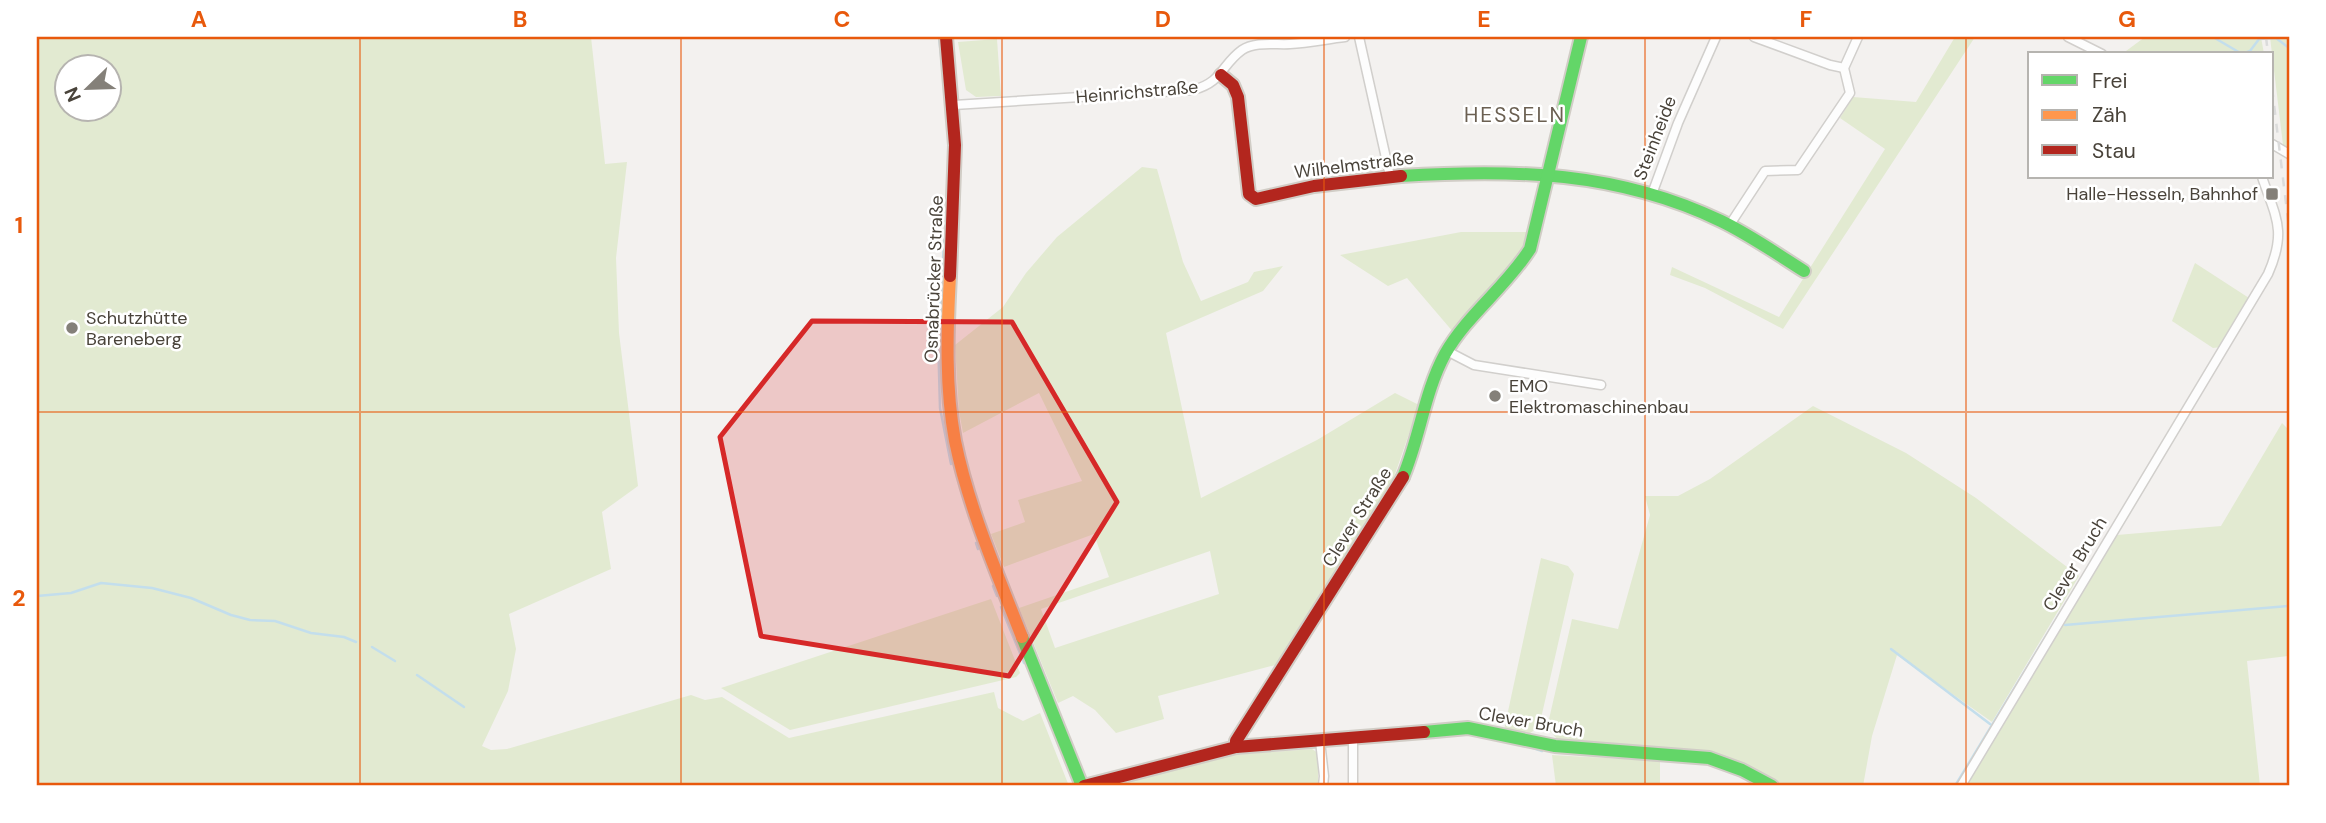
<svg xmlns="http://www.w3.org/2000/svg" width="2326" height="823" font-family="'DM Sans',sans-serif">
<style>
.green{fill:#e2ead1;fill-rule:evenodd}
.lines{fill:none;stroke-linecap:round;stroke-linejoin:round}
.stream{stroke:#c3deec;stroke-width:2.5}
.street-casing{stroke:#d1cfcc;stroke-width:11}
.fast-casing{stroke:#d1cdc6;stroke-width:16}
.slow-casing{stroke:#d1cdc6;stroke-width:16}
.jam-casing{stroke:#d1cdc6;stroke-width:16}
.street{stroke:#fdfdfd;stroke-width:8}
.fast{stroke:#63d668;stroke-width:12}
.slow{stroke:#ff974d;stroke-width:12}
.jam{stroke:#b3261e;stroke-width:12}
.rail{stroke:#dbdbdb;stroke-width:2.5;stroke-dasharray:9 9;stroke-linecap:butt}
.marked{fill:#d62828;fill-opacity:0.2;stroke:#d62828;stroke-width:5;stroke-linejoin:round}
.grid{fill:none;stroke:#e8590c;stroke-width:2;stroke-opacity:0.55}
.poi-dot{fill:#848079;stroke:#fff;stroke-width:2.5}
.labels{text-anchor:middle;stroke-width:5;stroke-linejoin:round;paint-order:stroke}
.street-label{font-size:18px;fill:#49433a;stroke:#fff}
.poi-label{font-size:18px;fill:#49433a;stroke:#fff;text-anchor:start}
.quarter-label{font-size:21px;letter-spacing:2px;fill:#6b6052;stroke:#fff}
.neatline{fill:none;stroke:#e8590c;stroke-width:2.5}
.grid-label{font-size:23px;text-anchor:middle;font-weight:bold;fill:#e8590c}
</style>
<rect width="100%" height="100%" fill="#f3f1ef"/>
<!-- green -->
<g class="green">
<path d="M37,37H591L605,164L627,162L616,258L619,333L638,486L602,512L611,569L509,614L516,649L508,691L482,746L491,750L507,749L691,695L705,700L722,697L789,738L994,692L998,708L1023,721L1040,713L1069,786H37ZM66,66H108V108H66Z"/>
<path d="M1955,37H1975L1783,329L1705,288L1670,275L1672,267L1779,317L1885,149L1840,118L1853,97L1916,102Z"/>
<path d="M2145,37H2261L2264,54H2122Z"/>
<path d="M2270,37H2289V148L2283,145Z"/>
<path d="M997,39L1001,96L976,97L966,90L958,42Z"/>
<path d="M1142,167L1157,169L1183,262L1201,301L1248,282L1254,272L1283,266L1263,291L1166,333L1201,498L1317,440L1395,393L1419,405L1394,477L1279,664L1158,696L1164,719L1116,733L1095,710L1073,696L1058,703L1019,608L1109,577L1094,534L1004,567L991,534L1025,522L1018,500L1082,481L1039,393L963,433L959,411L955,345L1003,307L1026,273L1057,237ZM1210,551L1219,594L1055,648L1041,609Z"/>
<path d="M1461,232H1528C1519,268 1478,305 1454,333L1407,278L1388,286L1340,255Z"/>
<path d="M2195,263L2249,298L2221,347L2213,348L2172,321Z"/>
<path d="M1813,406L1906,453L1976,498L2079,576L1992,722L1897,655L1872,736L1863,786H1781L1760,773L1711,751L1558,740L1547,728L1572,619L1618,629L1650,515L1645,496H1678L1710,479Z"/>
<path d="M2282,423L2289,430V656L2247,661L2260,786H1965L2117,535L2221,526Z"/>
<path d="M1541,558L1568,566L1574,574L1539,727L1527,735L1504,730Z"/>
<path d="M991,599L1020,673L1016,677L790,730L721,688Z"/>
<path d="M1312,749L1318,753V786H1108L1220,756Z"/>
<path d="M1552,755L1660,761V786H1556Z"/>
</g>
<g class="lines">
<!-- stream -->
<g class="stream">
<path d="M939,37L947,108"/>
<path d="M2213,37L2242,54L2250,51L2259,39L2276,38L2289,48"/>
<path d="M948,207L949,148"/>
<path d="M942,272L946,217"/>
<path d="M939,320L942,280"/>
<path d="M938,336L940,408L951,464"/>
<path d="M976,543L978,549"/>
<path d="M993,586L997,596"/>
<path d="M37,596L71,593L101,583L152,588L191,598L231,615L250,620L275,621L311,633L344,637L356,642"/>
<path d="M1001,607L1024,663"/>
<path d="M2065,625L2289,606"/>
<path d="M372,647L395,661"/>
<path d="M1891,649L1990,724"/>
<path d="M417,675L464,707"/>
<path d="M1527,746L1542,751"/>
<path d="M1158,786L1176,784L1177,786"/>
<path d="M1955,786L2068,600"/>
</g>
<defs>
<g id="street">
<path d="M1359,37L1390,176"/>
<path d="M1754,37L1830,65L1844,68"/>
<path d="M2068,37L2102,54"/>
<path d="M954,105L1193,90C1223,82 1221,65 1242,50C1255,41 1276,45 1290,44C1309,43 1327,39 1345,37"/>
<path d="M2272,144L2289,154"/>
<path d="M1652,194L1678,123L1716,37"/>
<path d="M1729,226L1765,171L1798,170L1850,93L1844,68L1858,37"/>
<path d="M1447,351L1474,365L1601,385"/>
<path d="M1353,737V786"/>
<path d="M1320,741L1324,776L1323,786"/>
<path d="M1961,786L2268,274C2287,231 2276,218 2262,177"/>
</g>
<g id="fast">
<path d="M1401,176C1514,169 1617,171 1721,221C1750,235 1777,254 1804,271"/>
<path d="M1403,477C1420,437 1424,393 1445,354C1467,315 1506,287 1530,249L1581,37"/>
<path d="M1022,637L1082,786"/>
<path d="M1424,732L1468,728L1555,746L1709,758L1742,770L1772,786"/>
</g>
<path id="slow" d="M950,276C947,331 945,387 955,441C969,509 997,573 1022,637"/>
<g id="jam">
<path d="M946,37L955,145L950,276"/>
<path d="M1221,75L1233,85L1238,97L1249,194L1256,199L1314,186L1401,176"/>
<path d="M1236,747V741L1403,477"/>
<path d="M1084,786L1236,747L1424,732"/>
</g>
</defs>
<!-- street casing -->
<use href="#street" class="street-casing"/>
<!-- fast casing -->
<use href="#fast" class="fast-casing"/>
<!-- slow casing -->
<use href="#slow" class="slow-casing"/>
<!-- jam casing -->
<use href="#jam" class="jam-casing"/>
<!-- street -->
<use href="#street" class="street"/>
<!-- fast -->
<use href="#fast" class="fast"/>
<!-- slow -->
<use href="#slow" class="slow"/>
<!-- jam -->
<use href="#jam" class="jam"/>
<!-- rail -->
<g class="rail">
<path d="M2266,37L2268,54"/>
<path d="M2272,88L2289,228"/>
</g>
</g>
<!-- marked area -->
<path class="marked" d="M812,321L1012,322L1117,502L1009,676L761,636L720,437Z"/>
<!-- grid -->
<path class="grid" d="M360,37V786M681,37V786M1002,37V786M1324,37V786M1645,37V786M1966,37V786M37,412H2289"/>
<!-- markers -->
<g class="poi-dot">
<rect x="2265" y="187" width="14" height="14" rx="3.5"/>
<circle cx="72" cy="328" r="7"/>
<circle cx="1495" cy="396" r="7"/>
</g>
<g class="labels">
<!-- street labels -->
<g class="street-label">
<text transform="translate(1137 92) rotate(-5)" y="6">Heinrichstraße</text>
<text transform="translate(1655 138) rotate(-69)" y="6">Steinheide</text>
<text transform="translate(1354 165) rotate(-7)" y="6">Wilhelmstraße</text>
<text transform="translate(934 279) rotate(-88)" y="6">Osnabrücker Straße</text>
<text transform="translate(1357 517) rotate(-58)" y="6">Clever Straße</text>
<text transform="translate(2075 564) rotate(-59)" y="6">Clever Bruch</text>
<text transform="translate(1531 722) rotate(10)" y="6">Clever Bruch</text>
</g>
<!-- poi labels -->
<g class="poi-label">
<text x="2258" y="200" text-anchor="end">Halle-Hesseln, Bahnhof</text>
<text x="86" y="324">Schutzhütte<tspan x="86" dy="21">Bareneberg</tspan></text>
<text x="1509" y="392">EMO<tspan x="1509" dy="21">Elektromaschinenbau</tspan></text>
</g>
<!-- quarter labels -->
<g class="quarter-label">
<text x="1515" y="122">HESSELN</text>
</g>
</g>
<!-- border -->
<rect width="2326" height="823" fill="none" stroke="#ffffff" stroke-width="77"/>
<!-- legend -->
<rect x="2028" y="52" width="245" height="126" fill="#ffffff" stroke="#b6b4b0" stroke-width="2"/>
<rect x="2042" y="75" width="35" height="10" fill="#63d668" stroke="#b6b4b0" stroke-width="2"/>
<text x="2092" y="88" font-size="21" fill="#49433a">Frei</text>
<rect x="2042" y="110" width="35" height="10" fill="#ff974d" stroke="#b6b4b0" stroke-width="2"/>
<text x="2092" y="122" font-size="21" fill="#49433a">Zäh</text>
<rect x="2042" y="145" width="35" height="10" fill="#b3261e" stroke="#b6b4b0" stroke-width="2"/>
<text x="2092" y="158" font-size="21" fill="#49433a">Stau</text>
<!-- north arrow -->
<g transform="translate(88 88) rotate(247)"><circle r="33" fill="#ffffff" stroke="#b6b4b0" stroke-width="2"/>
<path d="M0-5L12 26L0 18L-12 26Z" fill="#848079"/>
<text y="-10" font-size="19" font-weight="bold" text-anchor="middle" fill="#49433a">N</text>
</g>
<rect x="38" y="38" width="2250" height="746" class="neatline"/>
<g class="grid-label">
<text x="199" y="27">A</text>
<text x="520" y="27">B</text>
<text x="842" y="27">C</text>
<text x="1163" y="27">D</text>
<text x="1484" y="27">E</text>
<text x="1806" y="27">F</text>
<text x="2127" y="27">G</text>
<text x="19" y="233">1</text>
<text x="19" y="606">2</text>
</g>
</svg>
